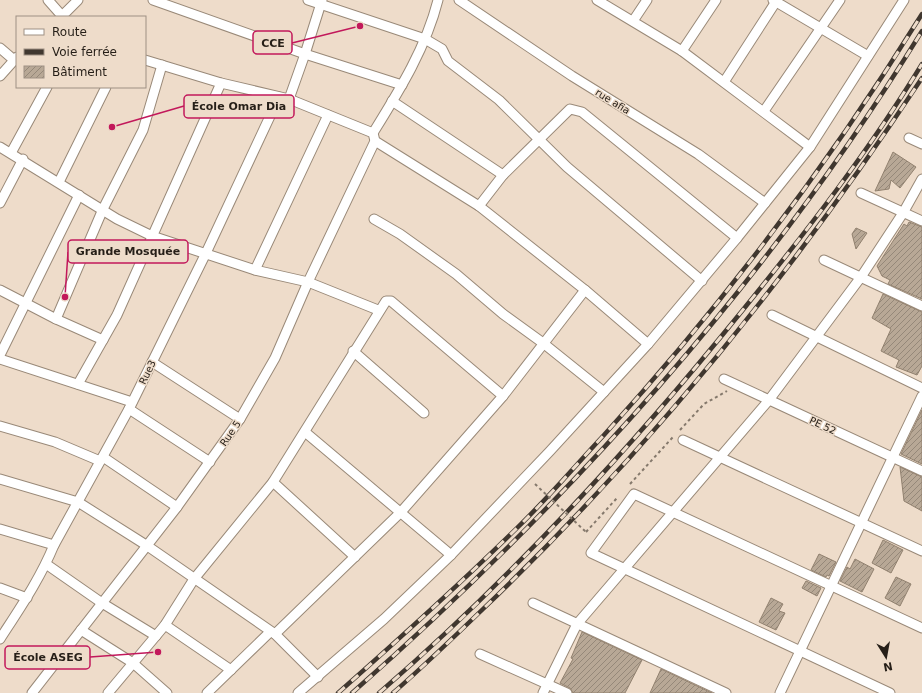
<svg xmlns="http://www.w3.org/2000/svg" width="922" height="693" font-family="'DejaVu Sans',sans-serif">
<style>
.building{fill:url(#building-hatch);stroke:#91816f}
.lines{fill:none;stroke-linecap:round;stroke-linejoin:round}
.minor-casing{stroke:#998978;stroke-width:11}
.path{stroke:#85796c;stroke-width:2;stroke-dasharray:3 3;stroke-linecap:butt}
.minor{stroke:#fff;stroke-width:9}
.rail-casing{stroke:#40372f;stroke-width:4.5}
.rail{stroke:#eedcca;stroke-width:3;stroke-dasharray:9;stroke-linecap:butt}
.path-bridge{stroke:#85796c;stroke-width:2;stroke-dasharray:3 3;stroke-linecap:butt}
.labels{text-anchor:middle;stroke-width:3;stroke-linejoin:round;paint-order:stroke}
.street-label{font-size:10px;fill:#261f18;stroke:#eedcca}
.leader{fill:none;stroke:#c2185b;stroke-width:1.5}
.callout-dot{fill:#c2185b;stroke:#eedcca;stroke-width:1.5}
.callout{fill:#eedcca;stroke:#c2185b;stroke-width:1.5}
.callout-label{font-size:11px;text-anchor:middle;font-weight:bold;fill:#261f18}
</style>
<defs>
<pattern id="building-hatch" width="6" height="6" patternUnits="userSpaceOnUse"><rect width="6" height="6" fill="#b8a896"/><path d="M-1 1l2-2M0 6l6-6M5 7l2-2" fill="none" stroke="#958879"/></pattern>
</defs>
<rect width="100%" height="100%" fill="#eedcca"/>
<!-- building -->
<g class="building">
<path d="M893,152L916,167L900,188L891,180L889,189L875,191Z"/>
<path d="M909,222L922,227V299L888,284L890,280L882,276L877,266L904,224L907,226Z"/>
<path d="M856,228L867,233L856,249L852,234Z"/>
<path d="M883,294L922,312V366L917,375L896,367L899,360L881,351L891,329L872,318Z"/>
<path d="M922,410V464L901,454Z"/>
<path d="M900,467L922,477V511L904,501Z"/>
<path d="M883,540L903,550L891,573L872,563Z"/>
<path d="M819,554L836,562L829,576L827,575L826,577L811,570Z"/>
<path d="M855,559L874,569L862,592L840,581L847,567L850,569Z"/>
<path d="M896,577L911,584L900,606L885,598Z"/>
<path d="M806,581L821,588L817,596L802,588Z"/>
<path d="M771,598L783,604L779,611L785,613L776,630L759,622Z"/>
<path d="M582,632L642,660L625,693H573L570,688L560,683L573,659L571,658Z"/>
<path d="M661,669L712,693H650Z"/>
</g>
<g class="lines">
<defs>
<g id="minor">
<path d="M48,0L63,17"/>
<path d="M153,0L305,54L402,85"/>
<path d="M308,0L425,39L442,49L448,61L499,100L567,167L702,281"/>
<path d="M459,0L572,76L698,154L765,203"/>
<path d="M597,0L682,51L810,147"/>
<path d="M773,0L868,56"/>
<path d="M61,17L78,0"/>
<path d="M633,21L647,0"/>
<path d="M0,48L14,60"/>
<path d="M682,51L716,0"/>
<path d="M145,60L221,83L289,99L373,133L375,141L479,206L585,290L648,344"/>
<path d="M0,76L17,57"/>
<path d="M724,82L777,0"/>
<path d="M289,99L305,54L322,0"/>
<path d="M392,101L503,175"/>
<path d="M764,111L840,0"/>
<path d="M373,133C399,91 426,48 438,0"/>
<path d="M909,138L922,144"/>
<path d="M0,147L117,219L152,236L255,270L308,282L378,310"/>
<path d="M11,153L47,87"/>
<path d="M59,182L106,87"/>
<path d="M861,193L922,221"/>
<path d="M0,203L23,159"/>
<path d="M479,206L503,175L570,109L582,112L737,238"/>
<path d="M374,219L400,234L456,274L503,314L543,343L604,392"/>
<path d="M824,260L922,306"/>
<path d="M255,270L328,115"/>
<path d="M0,290L56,319L103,340"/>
<path d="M772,315L922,388"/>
<path d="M56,319L103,209L143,130L162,65"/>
<path d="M353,351L424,413"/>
<path d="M0,355L79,195"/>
<path d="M0,359L132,402"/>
<path d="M152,362L240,419"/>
<path d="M724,379L922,471"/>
<path d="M78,384L117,315L221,83"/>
<path d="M129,409L210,462"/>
<path d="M0,426L55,442L100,461"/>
<path d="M305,432L451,555"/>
<path d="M683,440L922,551"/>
<path d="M103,457L177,507"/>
<path d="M0,479L78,502L146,545L275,634L318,677"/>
<path d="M273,482L355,557"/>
<path d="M0,529L54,545"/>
<path d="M46,564L102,603L156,636"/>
<path d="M0,588L27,598"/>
<path d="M533,603L726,693"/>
<path d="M165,625L231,670"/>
<path d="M81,630L133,663L167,693"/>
<path d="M275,634L401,512L503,396L585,290"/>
<path d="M0,639C20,608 40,579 54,545L129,409L206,253L279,97"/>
<path d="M480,654L567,693"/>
<path d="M32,693L177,507L240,419L275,358L308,282L375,141"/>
<path d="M108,693L165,625L194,579L273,482L386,301H391L503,396"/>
<path d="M207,693L270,632"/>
<path d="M298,693L384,619L451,555L550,451L648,344L737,238L810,147L904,0"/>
<path d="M543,693L577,624L769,400L861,277L903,213L922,179"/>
<path d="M780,693L922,396"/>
<path d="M890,693L591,553L634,494L922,628"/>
</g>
</defs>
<!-- minor casing -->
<use href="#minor" class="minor-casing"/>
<!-- path -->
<g class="path">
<path d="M680,430L704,404L727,391"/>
<path d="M630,484L673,437"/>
<path d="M586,532L617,498"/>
</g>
<!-- minor -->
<use href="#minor" class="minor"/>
<defs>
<g id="rail">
<path d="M338,693C399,639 459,585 517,528C548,498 575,466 604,435C723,304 829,164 922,14"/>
<path d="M352,693C571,500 769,280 922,31"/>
<path d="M379,693C512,578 631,448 742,311C806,232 869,151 922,64"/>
<path d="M393,693C424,666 453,638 483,609C649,450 795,270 922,78"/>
</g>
</defs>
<!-- rail casing -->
<use href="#rail" class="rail-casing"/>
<!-- rail -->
<use href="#rail" class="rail"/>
<!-- path-bridge -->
<path class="path-bridge" d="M535,484L586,532"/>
</g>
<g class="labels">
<!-- street labels -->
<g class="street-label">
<text transform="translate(613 101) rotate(32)" y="4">rue afia</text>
<text transform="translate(147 372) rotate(-64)" y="4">Rue3</text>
<text transform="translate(823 425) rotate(25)" y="4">PE 52</text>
<text transform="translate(230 433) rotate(-56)" y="4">Rue 5</text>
</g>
</g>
<!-- callouts -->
<path class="leader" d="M360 26L292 43M112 127L184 106M65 297L68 252M158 652L90 657"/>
<g class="callout-dot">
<circle cx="360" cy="26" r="4"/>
<circle cx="112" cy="127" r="4"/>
<circle cx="65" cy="297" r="4"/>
<circle cx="158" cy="652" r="4"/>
</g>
<g class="callout">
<rect x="253" y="31" width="39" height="23" rx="4"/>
<rect x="184" y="95" width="110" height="23" rx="4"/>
<rect x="68" y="240" width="120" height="23" rx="4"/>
<rect x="5" y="646" width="85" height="23" rx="4"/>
</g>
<g class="callout-label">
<text x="273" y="47">CCE</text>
<text x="239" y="110">École Omar Dia</text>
<text x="128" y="255">Grande Mosquée</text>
<text x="48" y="661">École ASEG</text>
</g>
<!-- legend -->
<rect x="16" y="16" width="130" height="72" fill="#eedcca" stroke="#9e9083"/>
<rect x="24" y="29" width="20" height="6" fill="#ffffff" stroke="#9e9083"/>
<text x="52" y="36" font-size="12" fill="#261f18">Route</text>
<rect x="24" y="49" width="20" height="6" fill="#40372f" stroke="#9e9083"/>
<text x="52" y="56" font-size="12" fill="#261f18">Voie ferrée</text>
<rect x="24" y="66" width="20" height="12" fill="url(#building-hatch)" stroke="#9e9083"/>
<text x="52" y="76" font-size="12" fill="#261f18">Bâtiment</text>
<!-- north arrow -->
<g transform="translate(886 657) rotate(169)" stroke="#eedcca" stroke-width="3" paint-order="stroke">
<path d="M0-3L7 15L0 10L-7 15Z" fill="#261f18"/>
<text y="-6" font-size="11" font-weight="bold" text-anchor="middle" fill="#261f18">N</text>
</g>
</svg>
